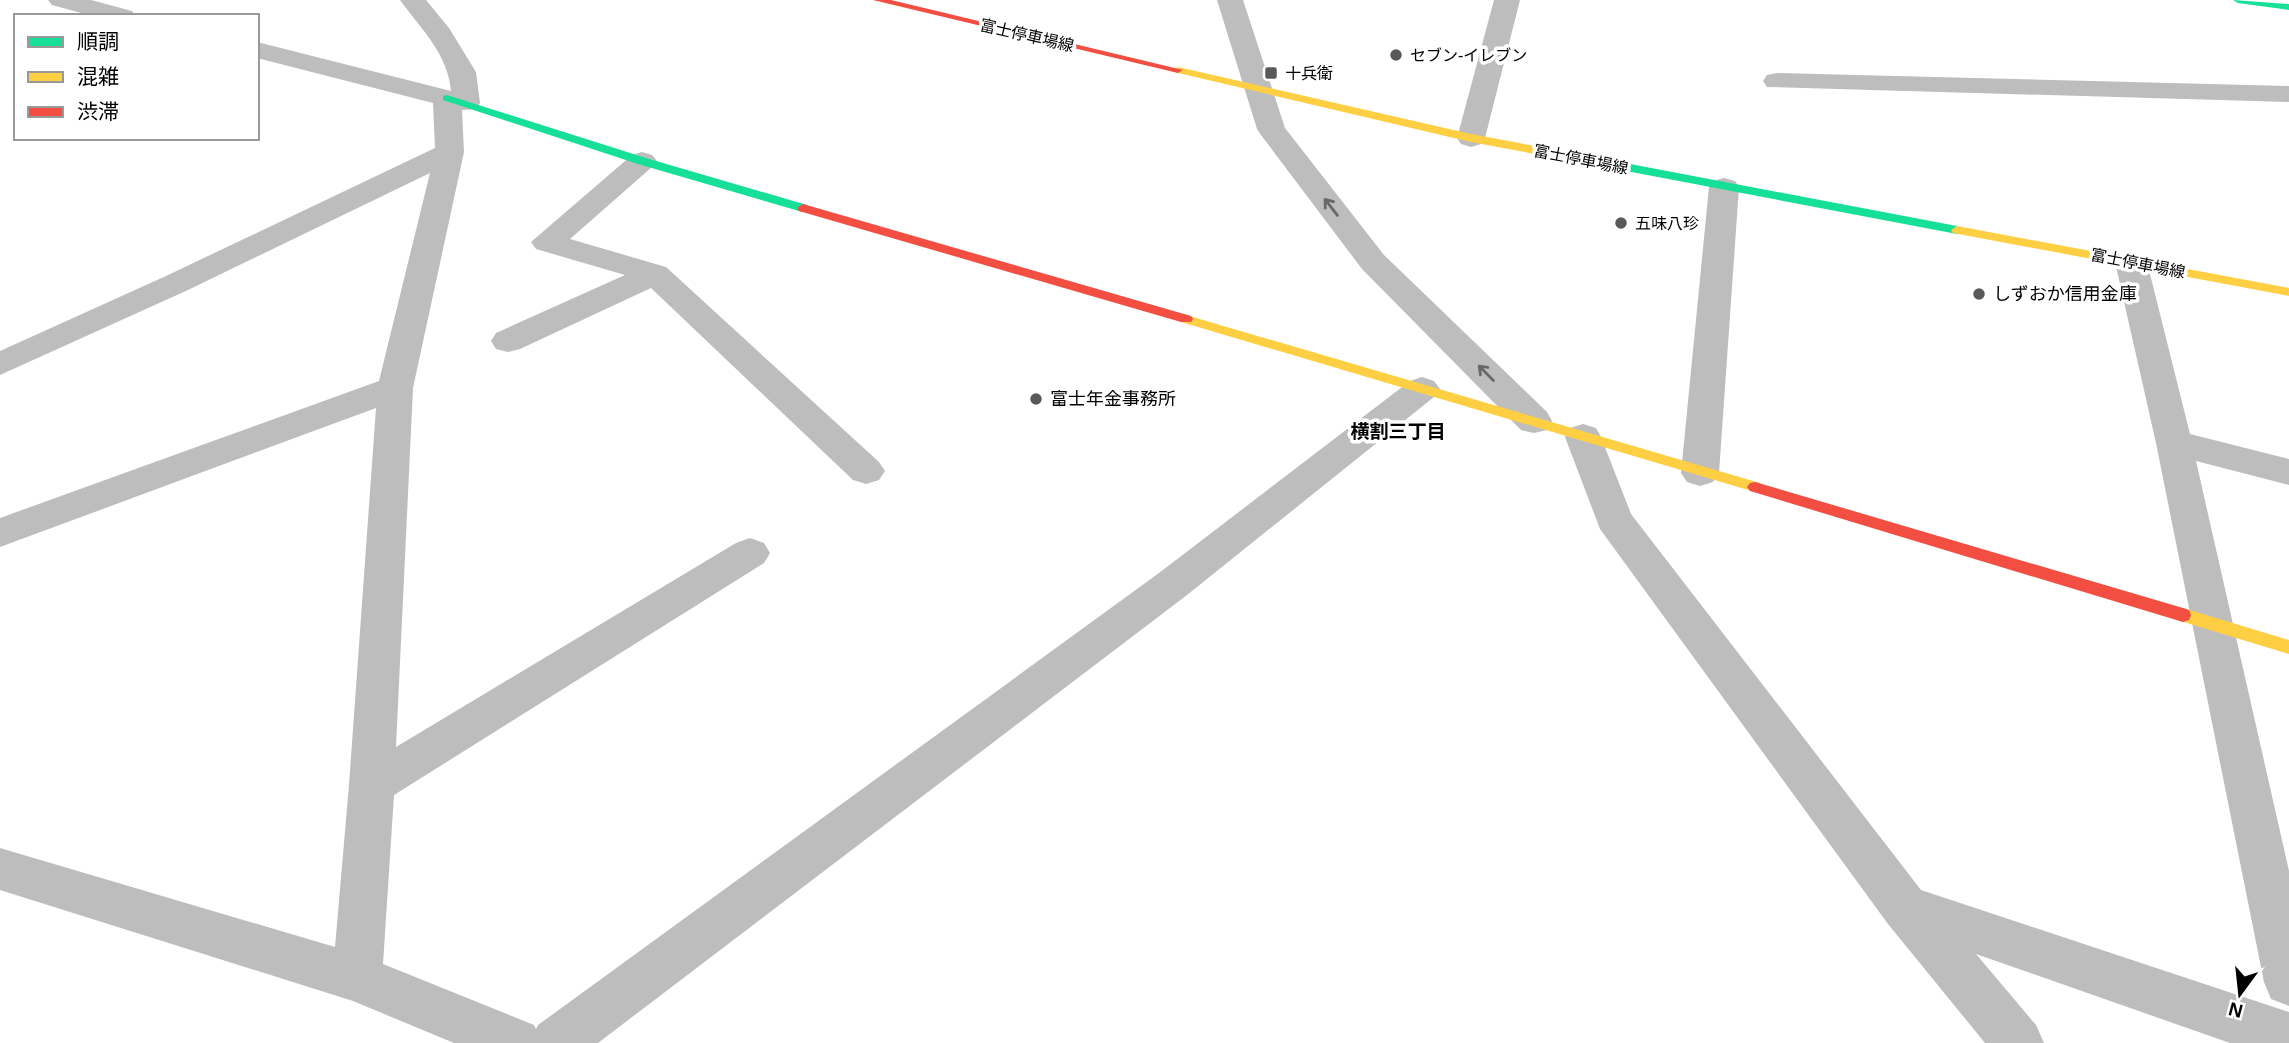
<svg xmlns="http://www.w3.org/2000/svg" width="2289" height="1043" font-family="Helvetica,'Noto Sans JP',sans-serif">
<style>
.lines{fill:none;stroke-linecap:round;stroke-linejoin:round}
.street{fill:#bdbdbd;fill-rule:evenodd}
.fast{fill:#16e098;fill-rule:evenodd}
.slow{fill:#ffcf43;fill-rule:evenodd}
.jam{fill:#f24e42;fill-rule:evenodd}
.oneway{stroke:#686868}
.poi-dot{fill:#595959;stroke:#fff;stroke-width:2.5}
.labels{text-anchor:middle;stroke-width:7;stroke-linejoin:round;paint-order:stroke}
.far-street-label{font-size:16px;fill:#000;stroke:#fff}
.far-poi-label{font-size:16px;fill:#000;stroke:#fff;text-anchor:start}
.poi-label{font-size:18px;fill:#000;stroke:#fff;text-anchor:start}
.neighbourhood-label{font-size:19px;font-weight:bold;fill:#000;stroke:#fff}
</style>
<rect width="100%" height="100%" fill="#fff"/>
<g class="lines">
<!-- street -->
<g class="street">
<path d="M48,0H91L132,11L136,16H92L52,5Z"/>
<path d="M400,0H426L449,28L476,72L480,103L476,109L462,110L464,152L413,388L396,747L736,543L750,538L764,543L770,553L764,563L394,795L383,964L534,1025L536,1029L538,1025L1159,573L1410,381L1422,377L1434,381L1440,389L1434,397L1187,595L598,1043H454L353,1001L0,890V848L335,947L349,785L376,408L0,547V518L379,381L430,173L188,290L0,375V351L166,276L435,148L433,103L257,58V42L451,91C448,54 421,29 400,0Z"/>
<path d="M1217,0H1243L1285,128L1384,255L1547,412L1552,421L1547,430L1534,433L1521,430L1362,269L1261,135L1257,129Z"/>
<path d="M1494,0H1520L1485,138L1481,144L1471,147L1461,144L1457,138Z"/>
<path d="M1777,73L2289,86V102L1767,87L1763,81L1767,75Z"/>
<path d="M642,152L652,155L657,161L652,167L570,239L666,267L879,462L885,471L879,480L866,484L853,480L651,288L520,349L508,352L496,349L491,341L496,333L625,275L536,249L531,242L632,155Z"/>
<path d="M1724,178L1735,181L1739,187L1719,473L1713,482L1700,486L1687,482L1681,473L1709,187L1713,181Z"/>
<path d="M2131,252L2142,255L2147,262L2190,434L2289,459V485L2196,461L2289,871V1006L2271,999L2264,982L2156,443L2115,262L2120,255Z"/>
<path d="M1583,424L1596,428L1601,437L1631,514L1921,890L2289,1012V1043H2230L1976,954L2036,1025L2044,1043H1985L1888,924L1600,529L1565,437L1570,428Z"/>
</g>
<!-- fast -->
<g class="fast">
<path d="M2233,0L2289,4V10L2238,3Z"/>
<path d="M447,95L646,158L807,205L809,208L803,212L799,211L638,164L443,100V96Z"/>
<path d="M1583,155L1957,226L1963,230L1957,234L1579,162L1577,159Z"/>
</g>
<!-- slow -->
<g class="slow">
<path d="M1178,67L1471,134L1583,155L1589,159L1583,163L1471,142L1174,72L1173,70Z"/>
<path d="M1957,226L2289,288V296L1953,233L1951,230Z"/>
<path d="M1186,315L1760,483L1763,487L1755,492L1181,322L1179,319L1181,316Z"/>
<path d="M2183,608L2289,640V654L2177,620L2175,615L2177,610Z"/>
</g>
<!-- jam -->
<g class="jam">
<path d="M873,0H891L1183,70L1178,73Z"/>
<path d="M803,204L1191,316L1193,319L1191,322H1181L799,211L797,208Z"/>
<path d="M1755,482L2183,608L2189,610L2191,615L2189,620L2183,622L1750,491L1747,487L1750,483Z"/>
</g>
</g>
<!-- one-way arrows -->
<defs><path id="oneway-shaft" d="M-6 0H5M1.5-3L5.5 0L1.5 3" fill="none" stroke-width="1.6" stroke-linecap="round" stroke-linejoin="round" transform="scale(1.75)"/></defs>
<g class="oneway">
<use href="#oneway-shaft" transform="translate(1331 207) rotate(-128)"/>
<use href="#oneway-shaft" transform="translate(1486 373) rotate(-135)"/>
</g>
<!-- markers -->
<g class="poi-dot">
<circle cx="1396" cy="55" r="7"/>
<rect x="1264" y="66" width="14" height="14" rx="3.5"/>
<circle cx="1621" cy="223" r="7"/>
<circle cx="1979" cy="294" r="7"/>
<circle cx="1036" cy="399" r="7"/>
</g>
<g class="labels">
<!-- far-street labels -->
<g class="far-street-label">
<text transform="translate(1027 35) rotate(13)" y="6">富士停車場線</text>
<text transform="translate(1581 159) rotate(11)" y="6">富士停車場線</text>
<text transform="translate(2138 263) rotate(11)" y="6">富士停車場線</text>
</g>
<!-- far-poi labels -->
<g class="far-poi-label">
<text x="1410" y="61">セブン-イレブン</text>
<text x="1285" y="79">十兵衛</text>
<text x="1635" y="229">五味八珍</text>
</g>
<!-- poi labels -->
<g class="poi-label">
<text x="1993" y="300">しずおか信用金庫</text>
<text x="1050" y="405">富士年金事務所</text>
</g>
<!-- neighbourhood labels -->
<g class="neighbourhood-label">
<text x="1398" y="438">横割三丁目</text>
</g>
</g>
<!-- legend -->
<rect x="14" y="14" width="245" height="126" fill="#ffffff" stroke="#999999" stroke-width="2"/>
<rect x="28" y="37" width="35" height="10" fill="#16e098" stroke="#999999" stroke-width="2"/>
<text x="77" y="49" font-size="21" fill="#000000">順調</text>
<rect x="28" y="72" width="35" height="10" fill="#ffcf43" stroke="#999999" stroke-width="2"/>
<text x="77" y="84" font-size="21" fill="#000000">混雑</text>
<rect x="28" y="107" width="35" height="10" fill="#f24e42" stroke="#999999" stroke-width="2"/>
<text x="77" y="119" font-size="21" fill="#000000">渋滞</text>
<!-- north arrow -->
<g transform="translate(2240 994) rotate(195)" stroke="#ffffff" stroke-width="5" paint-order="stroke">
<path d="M0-5L12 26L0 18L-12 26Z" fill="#000000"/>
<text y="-10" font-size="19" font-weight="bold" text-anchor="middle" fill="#000000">N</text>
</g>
</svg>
